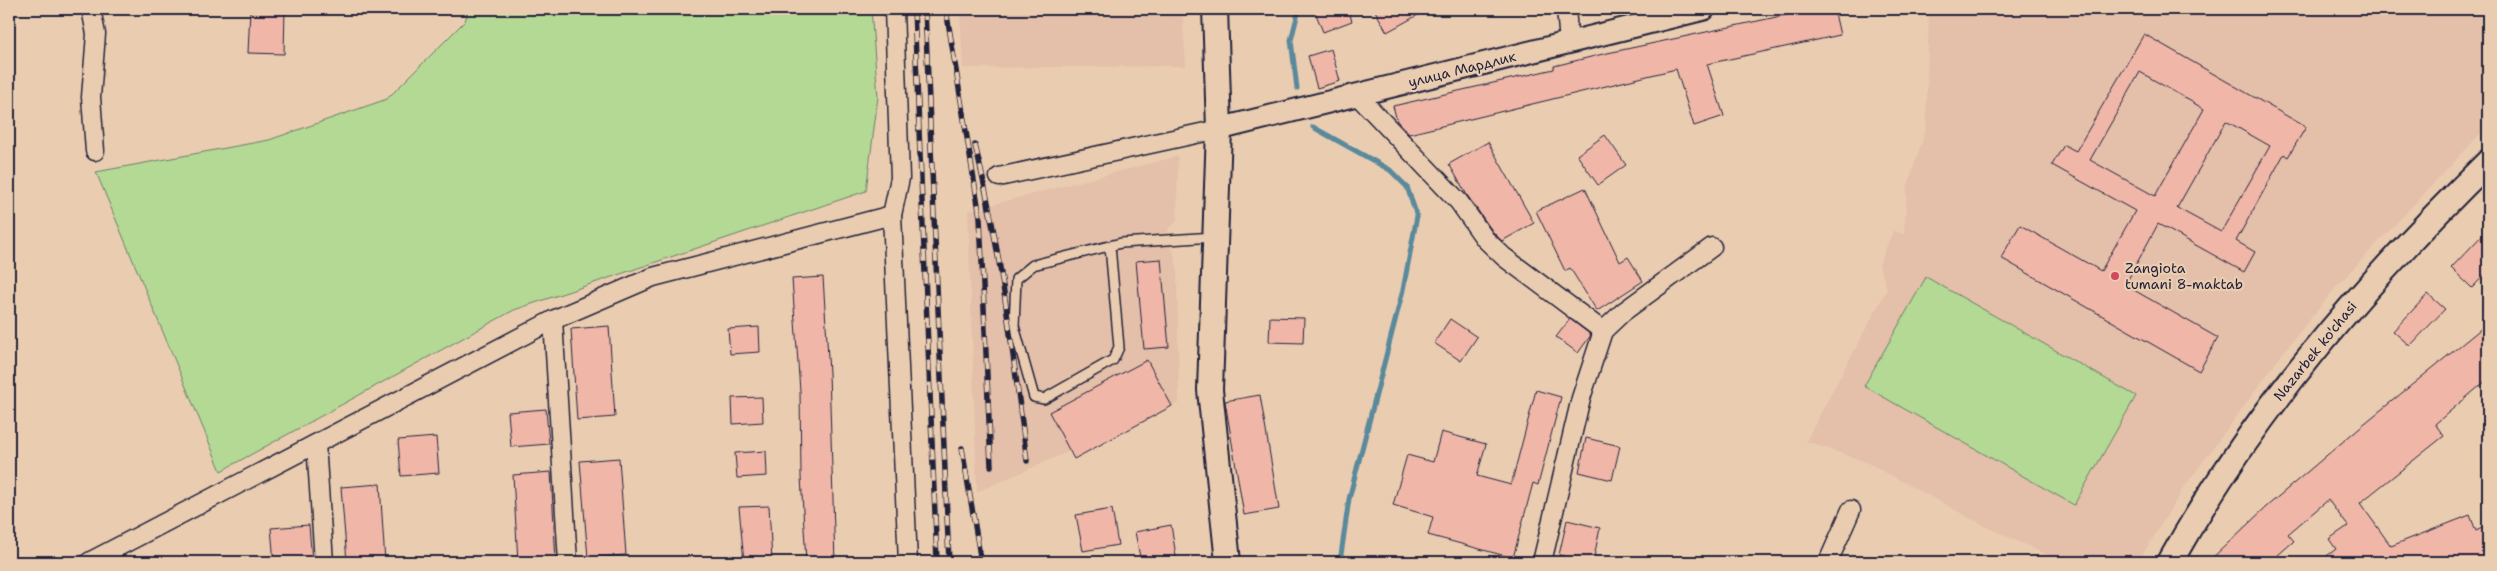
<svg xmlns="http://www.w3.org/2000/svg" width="2497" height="571" font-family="'Shantell Sans',sans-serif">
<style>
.built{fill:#e4bfa9}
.green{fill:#b3d994;stroke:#6a7e68}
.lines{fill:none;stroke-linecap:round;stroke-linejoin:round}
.stream{stroke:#5a899c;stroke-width:5}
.building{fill:#f0b6a8;stroke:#22223b;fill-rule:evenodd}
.service-casing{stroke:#22223b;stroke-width:12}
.minor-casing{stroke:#22223b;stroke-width:21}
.tertiary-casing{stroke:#22223b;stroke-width:25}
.secondary-casing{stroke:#22223b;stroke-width:28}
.service{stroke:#eacdb1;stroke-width:9}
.minor{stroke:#eacdb1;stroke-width:18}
.tertiary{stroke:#eacdb1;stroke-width:21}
.secondary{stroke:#eacdb1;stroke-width:24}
.rail-casing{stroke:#22223b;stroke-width:5.5}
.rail{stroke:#eacdb1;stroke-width:4;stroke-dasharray:11;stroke-linecap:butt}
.poi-dot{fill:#d1495b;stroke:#eacdb1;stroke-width:2}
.labels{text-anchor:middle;stroke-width:4.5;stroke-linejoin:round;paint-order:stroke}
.street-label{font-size:14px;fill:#22223b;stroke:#eacdb1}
.poi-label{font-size:14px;fill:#22223b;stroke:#eacdb1;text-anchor:start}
</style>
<rect width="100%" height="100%" fill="#eacdb1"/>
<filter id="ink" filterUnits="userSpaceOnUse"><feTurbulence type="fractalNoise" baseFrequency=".02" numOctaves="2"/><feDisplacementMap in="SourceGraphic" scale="10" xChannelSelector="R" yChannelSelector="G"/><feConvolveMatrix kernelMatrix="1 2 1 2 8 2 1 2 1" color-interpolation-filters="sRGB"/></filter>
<g filter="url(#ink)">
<!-- built -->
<g class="built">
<path d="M960,9H1182L1186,66L963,68Z"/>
<path d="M1929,9H2488V126L2337,286L2286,349L2183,489L2138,562H2062L1987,527L1866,462L1806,441L1887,289L1879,265L1893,231L1904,234L1907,188L1926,129Z"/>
<path d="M1178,156L1177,221L1168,229L1177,267L1179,403L977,492L968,211Z"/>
</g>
<!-- green -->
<g class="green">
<path d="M469,9H871L878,97L866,191L514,310L221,471L96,172L269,140L387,99L465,21Z"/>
<path d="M1926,277L2136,396L2074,505L1864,386Z"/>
</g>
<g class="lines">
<!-- stream -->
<g class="stream">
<path d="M1297,88L1291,40L1299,9"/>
<path d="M1313,127L1390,170L1407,187L1417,216L1403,290L1349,499L1340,562"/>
</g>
</g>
<!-- building -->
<g class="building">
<path d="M250,9H285L284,54L248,53Z"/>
<path d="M1314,9H1348L1352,21L1323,32Z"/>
<path d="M1374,9H1429L1387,32Z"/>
<path d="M1814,9H1834L1840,35L1707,64L1724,116L1694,126L1676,69L1409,134L1397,121L1393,106L1554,69V66L1603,54Z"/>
<path d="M2144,34L2306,127L2288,157L2284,154L2236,241L2255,252L2244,272L2158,224L2125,285L2218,338L2199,371L2001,258L2020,225L2101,271L2135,211L2052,165L2064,145L2076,151ZM2140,72L2204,109L2155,196L2090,160ZM2226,121L2270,146L2221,232L2177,208Z"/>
<path d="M1331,49L1340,81L1317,88L1308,56Z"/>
<path d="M1605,135L1626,165L1598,185L1577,155Z"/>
<path d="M1488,142L1534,223L1502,241L1493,232L1467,195L1449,164Z"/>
<path d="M1585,188L1620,262L1628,257L1643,281L1597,311L1570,268L1565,271L1536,211Z"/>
<path d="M2488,229V271L2472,288L2451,268Z"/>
<path d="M1161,259L1169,347L1144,349L1136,261Z"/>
<path d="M823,277L829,373L835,562H806L801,477L800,391L792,279Z"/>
<path d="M2428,294L2445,309L2410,346L2393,331Z"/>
<path d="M1270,317L1304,318L1303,343L1269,342Z"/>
<path d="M1450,319L1477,337L1461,361L1434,343Z"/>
<path d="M1570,319L1591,335L1578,353L1556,337Z"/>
<path d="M2488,323V379L2435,424L2444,436L2360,503L2391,546L2470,515L2476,531L2488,525V562H2319L2336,549L2329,539L2348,526L2328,500L2288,534L2294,541L2270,562H2208L2266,507L2360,427Z"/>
<path d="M609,326L615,417L577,420L571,329Z"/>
<path d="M759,327L760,352L730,354L728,329Z"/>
<path d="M1147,360L1172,406L1074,459L1049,412Z"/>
<path d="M1536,390L1561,397L1538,485L1533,483L1513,558L1428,535L1433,517L1393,505L1407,455L1433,462L1441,432L1486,444L1477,476L1511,485Z"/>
<path d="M1260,395L1279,509L1244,515L1225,401Z"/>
<path d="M762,397L763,422L733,424L732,398Z"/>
<path d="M546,409L549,444L511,447L508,412Z"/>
<path d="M436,437L439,473L401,476L398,440Z"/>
<path d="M1586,438L1620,446L1612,480L1579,472Z"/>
<path d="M766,451L767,476L737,478L735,453Z"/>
<path d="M619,458L626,555L588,558L580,461Z"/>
<path d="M551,472L556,562H518L513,475Z"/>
<path d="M380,484L385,562H347L341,487Z"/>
<path d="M769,506L772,562H744L739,507Z"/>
<path d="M1112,509L1118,545L1083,551L1076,515Z"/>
<path d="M1567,520L1600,528L1593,562L1559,555Z"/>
<path d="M309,525L312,561L274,562L271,528Z"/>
<path d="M1171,525L1177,562H1141L1135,532Z"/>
</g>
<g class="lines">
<defs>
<path id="service" d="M1110,246L1119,347L1113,360L1044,399L1034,397L1014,326L1016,279L1033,265L1121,243L1214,237"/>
<g id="minor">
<path d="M91,9L96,34L91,97L95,151"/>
<path d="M894,9L900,178L892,215L908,562"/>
<path d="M1566,9L1569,43"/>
<path d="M1357,95L1459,202L1485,239L1504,257L1603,331"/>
<path d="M999,177L1219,129"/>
<path d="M553,320L568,562"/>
<path d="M316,444L324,562"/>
<path d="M89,562L553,320L653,277L892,215"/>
<path d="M1542,562L1581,398L1603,331L1623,312L1712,247"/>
<path d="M1828,562L1851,510"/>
</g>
<path id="tertiary" d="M1219,129L1704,9"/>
<g id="secondary">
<path d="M1215,9L1219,129L1210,390L1228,562"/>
<path d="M2170,562C2253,412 2366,282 2488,162"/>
</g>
</defs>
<!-- service casing -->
<use href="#service" class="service-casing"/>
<!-- minor casing -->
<use href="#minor" class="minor-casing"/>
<!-- tertiary casing -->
<use href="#tertiary" class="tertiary-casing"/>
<!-- secondary casing -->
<use href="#secondary" class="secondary-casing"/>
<!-- service -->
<use href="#service" class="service"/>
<!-- minor -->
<use href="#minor" class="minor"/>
<!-- tertiary -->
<use href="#tertiary" class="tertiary"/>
<!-- secondary -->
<use href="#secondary" class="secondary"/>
<defs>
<g id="rail">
<path d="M914,9L937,562"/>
<path d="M925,9L949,562"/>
<path d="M946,9L980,217L991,466"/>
<path d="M975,145C1001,249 1013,355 1027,461"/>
<path d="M962,448L981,562"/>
</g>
</defs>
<!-- rail casing -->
<use href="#rail" class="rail-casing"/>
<!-- rail -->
<use href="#rail" class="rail"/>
</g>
</g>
<!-- markers -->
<circle class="poi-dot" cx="2115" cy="276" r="5"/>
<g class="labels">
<!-- street labels -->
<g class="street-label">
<text transform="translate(1462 69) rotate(-14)" y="5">улица Мардлик</text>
<text transform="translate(2315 351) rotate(-51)" y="5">Nazarbek ko'chasi</text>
</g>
<!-- poi labels -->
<g class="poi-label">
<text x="2125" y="273">Zangiota<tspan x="2125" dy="16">tumani 8-maktab</tspan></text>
</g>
</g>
<!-- margin -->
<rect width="2497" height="571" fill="none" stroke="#eacdb1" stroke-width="30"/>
<rect x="15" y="15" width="2467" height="541" fill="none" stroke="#22223b" stroke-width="2" filter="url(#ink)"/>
</svg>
